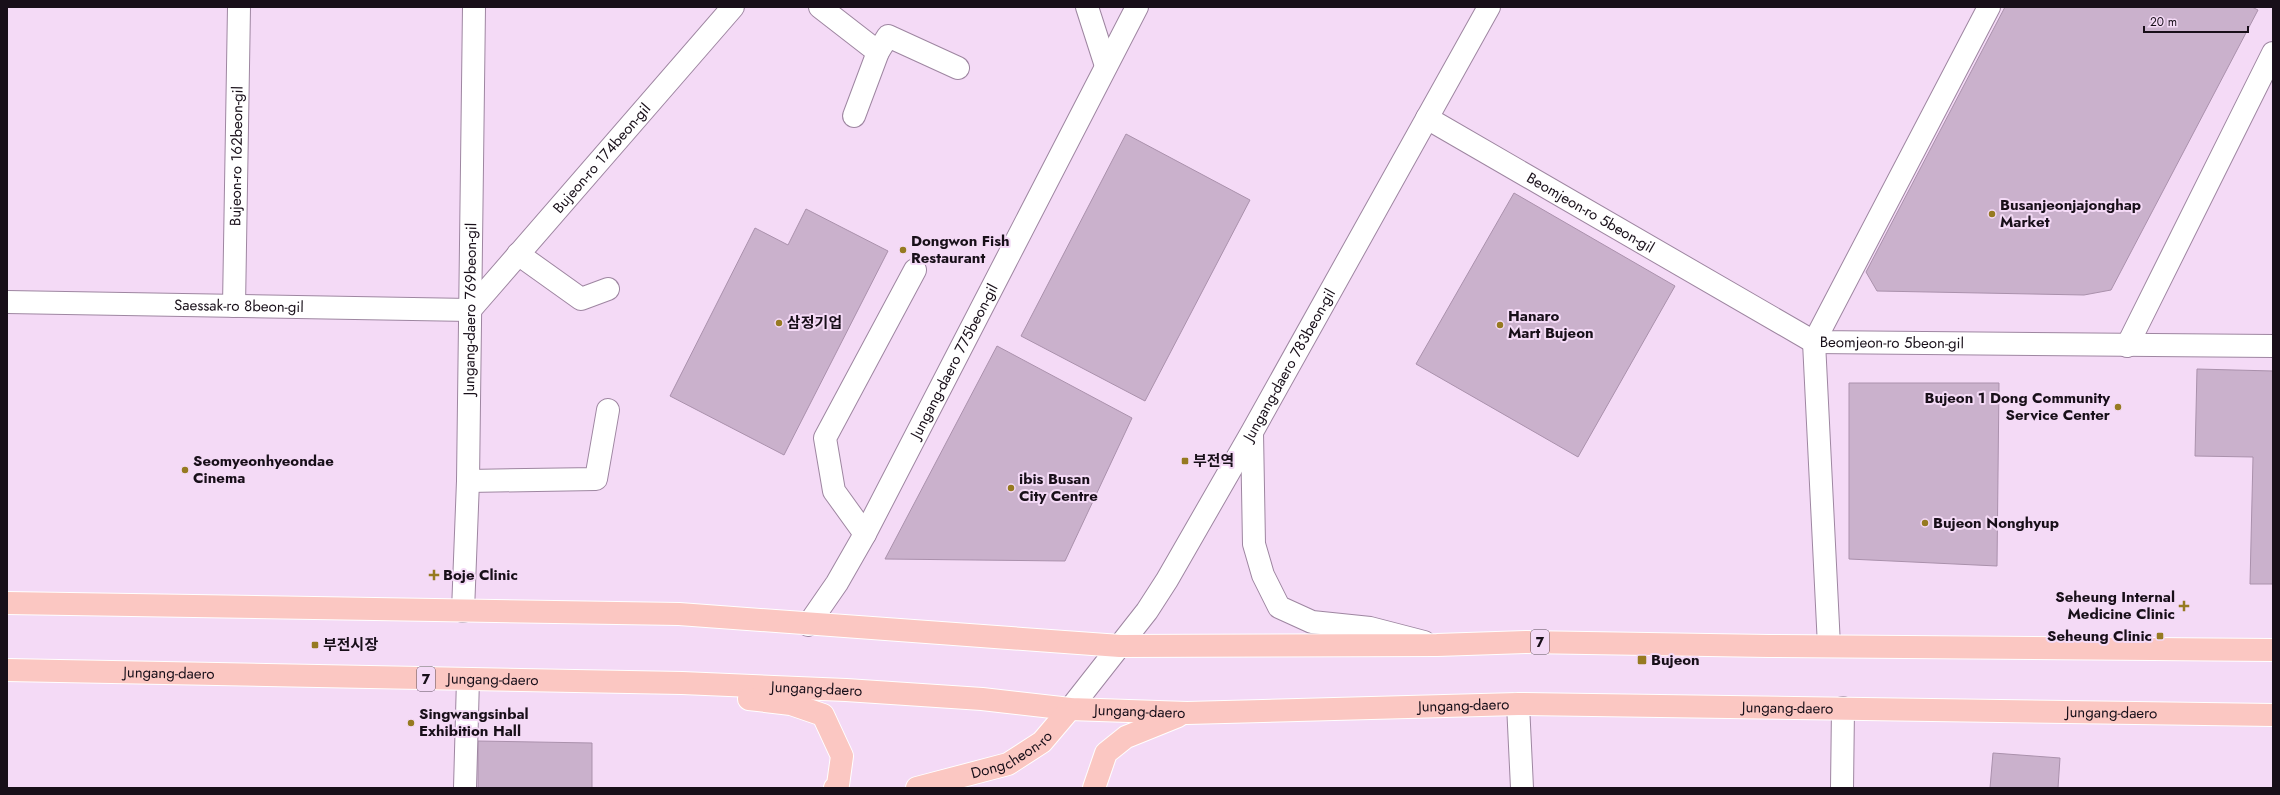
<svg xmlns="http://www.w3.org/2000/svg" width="2280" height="795" font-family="Jost,'Noto Sans KR',sans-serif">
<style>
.building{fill:#cab1cc;stroke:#aa91ac}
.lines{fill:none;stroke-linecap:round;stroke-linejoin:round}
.minor-casing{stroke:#9e86a1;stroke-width:24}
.major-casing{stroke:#fff;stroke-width:24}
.minor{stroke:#fff;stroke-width:22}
.major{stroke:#fbc7c2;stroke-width:22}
.poi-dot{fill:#967a21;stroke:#f4daf6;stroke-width:1.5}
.labels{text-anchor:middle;stroke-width:4;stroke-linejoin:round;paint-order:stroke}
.shield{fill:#f4daf6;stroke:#5a4c5b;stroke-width:1}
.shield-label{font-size:14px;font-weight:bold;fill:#180f19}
.street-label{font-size:15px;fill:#180f19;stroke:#f4daf6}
.poi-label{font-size:15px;font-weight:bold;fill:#180f19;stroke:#f4daf6;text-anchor:start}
</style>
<rect width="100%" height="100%" fill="#f4daf6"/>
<!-- building -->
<g class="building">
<path d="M2005,7H2252L2258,10L2111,290L2084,295L1877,291L1866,272Z"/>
<path d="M1126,134L1250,200L1145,401L1021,336Z"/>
<path d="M1514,193L1675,286L1578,457L1416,364Z"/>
<path d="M806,209L888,251L784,455L670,396L755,228L788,245Z"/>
<path d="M997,346L1132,418L1065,561L885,559Z"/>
<path d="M2197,369L2273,371V584H2250L2253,457L2195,456Z"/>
<path d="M1849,383H1999L1997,566L1849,559Z"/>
<path d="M478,741L592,743V788H478Z"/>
<path d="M1993,753L2060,758L2058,788H1990Z"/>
</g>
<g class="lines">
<defs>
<g id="minor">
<path d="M820,7L878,52L888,36L958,68"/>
<path d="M1087,7L1106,66"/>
<path d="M854,116L878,52"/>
<path id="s1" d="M1427,118L1814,342L2273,346"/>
<path d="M518,254L581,299L608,289"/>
<path id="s2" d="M7,302L470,310L733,7"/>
<path id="s3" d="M234,306L239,7"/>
<path d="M1814,342L1989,7"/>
<path d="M1814,342L1829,646"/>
<path d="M2127,346L2273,53"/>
<path d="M1252,433L1254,544L1263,575L1279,607L1312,622L1370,628L1424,642"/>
<path d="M468,481L596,479L608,410"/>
<path d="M865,534L834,491L825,438L915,270"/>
<path id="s4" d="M463,611L468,481L474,7"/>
<path id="s5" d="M808,625L837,583L865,534L1137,7"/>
<path d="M1518,704L1522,788"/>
<path id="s6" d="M1070,709L1147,611L1167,580L1252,432L1489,7"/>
<path d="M465,788L468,679"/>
<path d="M1842,788L1843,708"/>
</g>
<g id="major">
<path d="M7,603L679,614L1120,646L1437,645L1526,642L1769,646L2273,650"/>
<path id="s7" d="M7,670L682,683L846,690L982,699L1070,709L1187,713L1518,704L2273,715"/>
<path d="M749,699L791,704L823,715L842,756L838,785L835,788"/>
<path id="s8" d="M917,788L1008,764L1042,742L1070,709"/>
<path d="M1094,788L1106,753L1126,737L1178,716"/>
</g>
</defs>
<!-- minor casing -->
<use href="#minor" class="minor-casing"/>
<!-- major casing -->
<use href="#major" class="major-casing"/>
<!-- minor -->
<use href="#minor" class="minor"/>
<!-- major -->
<use href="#major" class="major"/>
</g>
<!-- markers -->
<g class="poi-dot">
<circle cx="1992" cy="214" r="4"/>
<circle cx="903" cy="250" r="4"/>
<circle cx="779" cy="323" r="4"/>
<circle cx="1500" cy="325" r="4"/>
<circle cx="2118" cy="407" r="4"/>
<rect x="1181" y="457" width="8" height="8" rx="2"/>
<circle cx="185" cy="470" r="4"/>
<circle cx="1011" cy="488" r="4"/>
<circle cx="1925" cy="523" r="4"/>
<path d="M432 569h4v4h4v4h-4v4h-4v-4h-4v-4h4z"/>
<path d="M2182 600h4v4h4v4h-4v4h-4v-4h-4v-4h4z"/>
<rect x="2156" y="632" width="8" height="8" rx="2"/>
<rect x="311" y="641" width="8" height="8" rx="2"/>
<rect x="1637" y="655" width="10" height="10" rx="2"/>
<circle cx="411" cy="723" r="4"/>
</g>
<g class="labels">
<!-- shield labels -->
<g class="shield">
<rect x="1531" y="630" width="18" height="24" rx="3"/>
<rect x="417" y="667" width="18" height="24" rx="3"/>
</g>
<g class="shield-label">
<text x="1540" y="647">7</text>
<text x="426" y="684">7</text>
</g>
<!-- street labels -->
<g class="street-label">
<text dy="5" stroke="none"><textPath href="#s3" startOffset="150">Bujeon-ro 162beon-gil</textPath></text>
<text dy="5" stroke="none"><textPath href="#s2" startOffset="664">Bujeon-ro 174beon-gil</textPath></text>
<text dy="5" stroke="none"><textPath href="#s1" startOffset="189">Beomjeon-ro 5beon-gil</textPath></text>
<text dy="5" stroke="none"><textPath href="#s2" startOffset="232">Saessak-ro 8beon-gil</textPath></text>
<text dy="5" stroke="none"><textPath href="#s4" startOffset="302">Jungang-daero 769beon-gil</textPath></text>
<text dy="5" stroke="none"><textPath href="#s1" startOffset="525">Beomjeon-ro 5beon-gil</textPath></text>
<text dy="5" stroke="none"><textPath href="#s5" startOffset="302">Jungang-daero 775beon-gil</textPath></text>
<text dy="5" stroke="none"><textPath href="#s6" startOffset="409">Jungang-daero 783beon-gil</textPath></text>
<text dy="5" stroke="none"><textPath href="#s7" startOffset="162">Jungang-daero</textPath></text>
<text dy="5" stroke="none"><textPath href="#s7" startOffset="486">Jungang-daero</textPath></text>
<text dy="5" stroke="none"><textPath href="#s7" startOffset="810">Jungang-daero</textPath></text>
<text dy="5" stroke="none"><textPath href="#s7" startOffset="1458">Jungang-daero</textPath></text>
<text dy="5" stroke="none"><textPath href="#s7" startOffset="1782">Jungang-daero</textPath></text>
<text dy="5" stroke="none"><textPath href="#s7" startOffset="1134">Jungang-daero</textPath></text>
<text dy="5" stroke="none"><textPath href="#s7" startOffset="2106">Jungang-daero</textPath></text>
<text dy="5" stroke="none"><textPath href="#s8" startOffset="101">Dongcheon-ro</textPath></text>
</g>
<!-- poi labels -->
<g class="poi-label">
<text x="2000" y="210">Busanjeonjajonghap<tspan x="2000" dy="17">Market</tspan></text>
<text x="911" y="246">Dongwon Fish<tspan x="911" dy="17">Restaurant</tspan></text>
<text x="1508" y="321">Hanaro<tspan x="1508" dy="17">Mart Bujeon</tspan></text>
<text x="787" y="328">삼정기업</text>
<text x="2110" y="403" text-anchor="end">Bujeon 1 Dong Community<tspan x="2110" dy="17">Service Center</tspan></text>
<text x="193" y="466">Seomyeonhyeondae<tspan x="193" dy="17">Cinema</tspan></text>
<text x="1193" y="466">부전역</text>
<text x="1019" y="484">ibis Busan<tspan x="1019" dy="17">City Centre</tspan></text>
<text x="1933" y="528">Bujeon Nonghyup</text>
<text x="443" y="580">Boje Clinic</text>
<text x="2175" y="602" text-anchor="end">Seheung Internal<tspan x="2175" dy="17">Medicine Clinic</tspan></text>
<text x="2152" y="641" text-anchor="end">Seheung Clinic</text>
<text x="323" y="650">부전시장</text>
<text x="1651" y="665">Bujeon</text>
<text x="419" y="719">Singwangsinbal<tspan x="419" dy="17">Exhibition Hall</tspan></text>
</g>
</g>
<!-- border -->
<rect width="2280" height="795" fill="none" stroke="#180f19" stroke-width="16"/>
<!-- scale -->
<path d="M2144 26v6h104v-6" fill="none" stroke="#180f19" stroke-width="2"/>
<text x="2150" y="26" font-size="12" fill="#180f19" stroke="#f4daf6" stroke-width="3" paint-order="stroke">20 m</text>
</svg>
